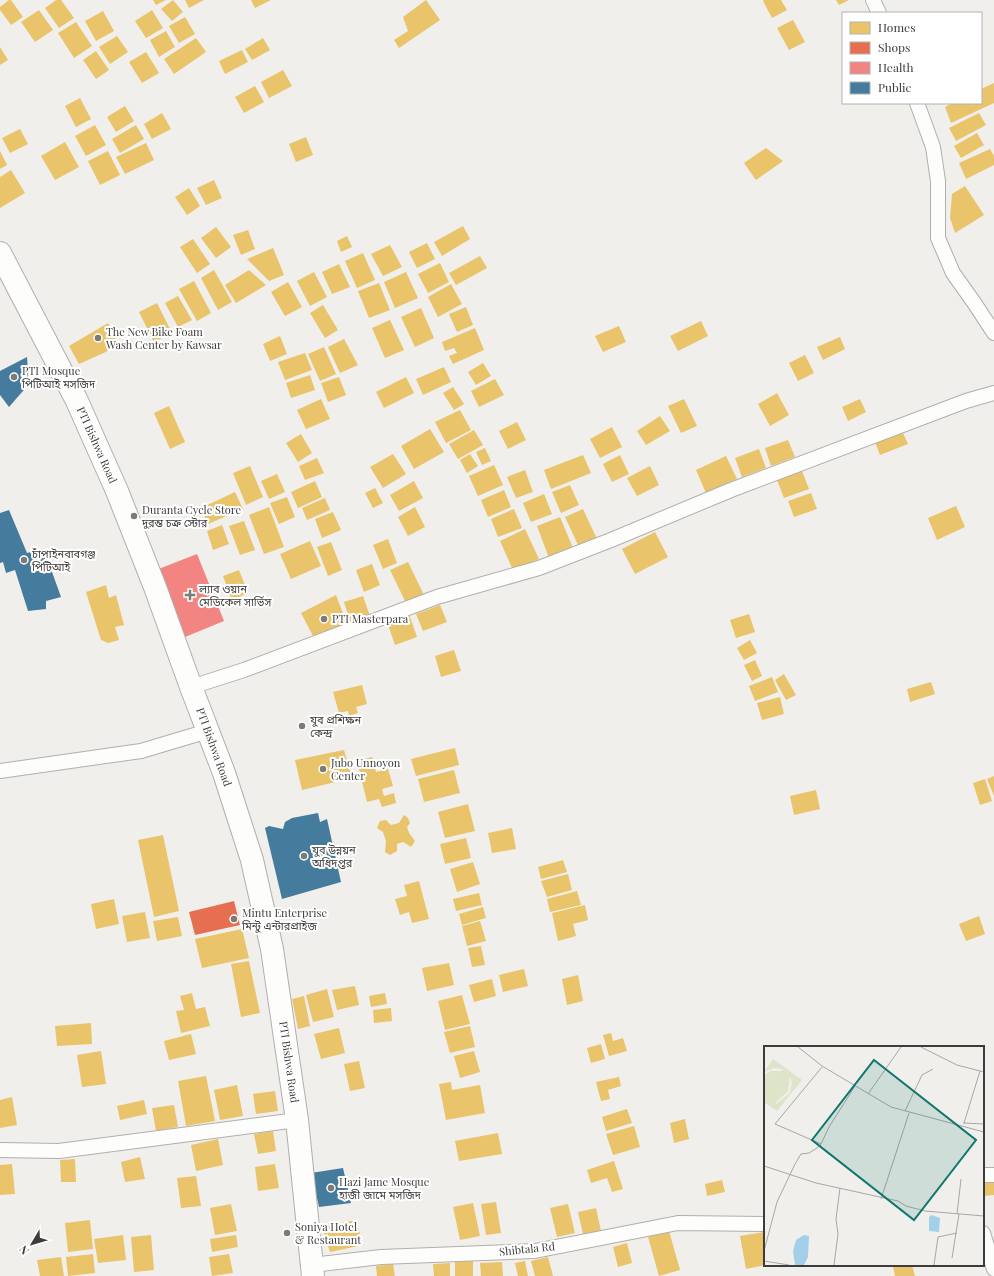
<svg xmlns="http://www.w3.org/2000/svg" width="994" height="1276" font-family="'Playfair Display','Noto Sans Bengali',serif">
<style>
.homes{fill:#e9c46a}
.shops{fill:#e76f51}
.health{fill:#f28482}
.public{fill:#457b9d}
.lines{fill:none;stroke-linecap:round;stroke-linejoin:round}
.minor-casing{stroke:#b1afad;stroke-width:16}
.trunk-casing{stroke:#b1afad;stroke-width:24}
.minor{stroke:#fdfdfc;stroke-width:14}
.trunk{stroke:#fdfdfc;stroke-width:22}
.poi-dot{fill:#7c7b78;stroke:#fff;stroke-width:1.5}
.labels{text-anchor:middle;stroke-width:4;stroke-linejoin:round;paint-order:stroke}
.poi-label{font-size:11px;fill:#3d3c3a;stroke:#fff;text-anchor:start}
.street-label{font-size:11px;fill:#3d3c3a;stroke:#fff}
.inset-road{fill:none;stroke:#a9a7a5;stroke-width:1}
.view{fill:#0f766e;fill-opacity:0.15;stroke:#0f766e;stroke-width:2}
.inset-edge{fill:none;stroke:#3d3c3a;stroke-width:2}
</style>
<rect width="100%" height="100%" fill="#f1efec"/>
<!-- homes -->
<g class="homes">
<path d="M9,0H11L23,17L11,25L0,10V7Z"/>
<path d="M56,0H61L74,18L59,28L45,8Z"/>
<path d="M153,0H166L156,5Z"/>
<path d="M173,0L183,12L172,21L161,9Z"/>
<path d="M185,0H204L189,8Z"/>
<path d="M251,0H271L255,8Z"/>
<path d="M426,0L440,20L399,48L394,40L408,31L403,17Z"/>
<path d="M764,0H781L787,10L772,18L763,1Z"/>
<path d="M836,0H849L839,5Z"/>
<path d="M39,10L53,30L35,42L21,22Z"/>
<path d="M152,10L163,28L146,38L135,21Z"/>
<path d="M103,11L114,31L96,41L85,21Z"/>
<path d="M185,17L195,34L179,43L169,26Z"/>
<path d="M793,20L805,42L789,50L777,28Z"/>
<path d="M76,22L92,46L74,58L58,33Z"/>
<path d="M166,31L175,47L159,57L150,40Z"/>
<path d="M117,36L128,52L110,64L99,47Z"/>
<path d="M196,38L206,52L174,74L164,59Z"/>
<path d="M263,38L270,50L252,60L245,49Z"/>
<path d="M0,47L8,60L0,65Z"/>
<path d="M242,50L248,62L225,74L219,61Z"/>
<path d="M96,51L109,70L96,79L83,60Z"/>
<path d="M146,52L159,73L142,83L129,62Z"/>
<path d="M283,70L292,86L269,98L261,82Z"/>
<path d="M994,83V103L951,123L945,107L953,103H981V89Z"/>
<path d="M255,86L264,102L244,113L235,97Z"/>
<path d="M80,98L91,119L76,127L65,106Z"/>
<path d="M125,106L134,121L116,132L107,117Z"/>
<path d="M162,113L171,129L152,139L144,124Z"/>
<path d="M979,113L986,125L956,141L949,128Z"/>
<path d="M95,125L106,145L86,156L75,136Z"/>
<path d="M136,125L144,139L120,153L112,139Z"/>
<path d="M20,129L28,144L10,153L2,138Z"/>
<path d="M977,133L984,145L961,158L954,146Z"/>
<path d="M306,137L313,155L296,162L289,144Z"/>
<path d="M65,142L79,167L55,180L41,156Z"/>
<path d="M146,143L154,160L125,174L116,157Z"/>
<path d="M766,148L783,161L756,180L744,163Z"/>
<path d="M990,149L994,156V165L966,179L959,163Z"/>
<path d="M0,151L7,165L0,169Z"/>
<path d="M108,151L120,175L100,185L88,161Z"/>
<path d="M11,170L25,193L0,208V177Z"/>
<path d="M214,180L222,198L206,205L197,188Z"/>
<path d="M965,186L984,215L955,233L950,218L952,194Z"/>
<path d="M189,188L200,206L187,215L175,197Z"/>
<path d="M463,226L470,239L442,256L434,242Z"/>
<path d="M216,227L231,247L216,258L201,238Z"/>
<path d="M248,230L255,249L241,255L233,235Z"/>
<path d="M347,236L352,247L341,252L337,241Z"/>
<path d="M193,239L210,264L197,273L180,247Z"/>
<path d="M427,243L435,259L417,268L409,252Z"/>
<path d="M390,245L402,267L383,276L371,254Z"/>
<path d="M273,248L284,275L269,281L247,259Z"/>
<path d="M363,253L375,280L357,288L345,261Z"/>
<path d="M480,256L487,268L456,285L449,273Z"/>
<path d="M440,263L449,282L428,293L418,274Z"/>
<path d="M339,264L350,287L332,294L322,272Z"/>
<path d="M214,270L232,302L218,310L201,278Z"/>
<path d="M249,270L266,285L236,303L225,285Z"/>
<path d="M314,272L327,297L310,306L297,281Z"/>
<path d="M406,272L418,298L395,308L384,282Z"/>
<path d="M194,281L211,313L197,321L179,289Z"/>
<path d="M288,282L302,307L285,316L271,292Z"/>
<path d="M379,283L390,310L369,318L358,291Z"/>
<path d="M451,284L462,304L438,317L428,297Z"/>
<path d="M178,296L192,320L178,327L165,303Z"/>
<path d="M157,303L172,333L154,342L139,312Z"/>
<path d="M323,305L338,330L325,338L310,313Z"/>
<path d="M466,307L473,325L457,332L449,314Z"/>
<path d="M421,308L434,338L415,347L401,317Z"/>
<path d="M390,320L404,350L385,358L372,328Z"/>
<path d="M701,321L708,336L678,351L670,336Z"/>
<path d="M108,323L119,346L79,364L69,346Z"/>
<path d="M619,326L626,342L603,352L595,336Z"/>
<path d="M475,328L484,350L453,364L449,356L457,353L454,348L445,351L442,342Z"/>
<path d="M280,336L287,354L270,361L263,344Z"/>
<path d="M840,337L845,349L823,360L817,347Z"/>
<path d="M344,339L358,365L340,373L328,347Z"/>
<path d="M324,347L336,374L320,381L308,354Z"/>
<path d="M305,353L312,370L285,380L278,362Z"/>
<path d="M805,355L814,373L798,381L789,363Z"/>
<path d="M483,363L491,376L476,385L468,372Z"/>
<path d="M444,367L451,382L423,395L416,379Z"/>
<path d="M310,375L315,390L291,398L286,383Z"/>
<path d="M339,377L346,395L328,402L321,383Z"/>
<path d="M406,377L414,393L384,408L376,392Z"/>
<path d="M495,379L504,395L479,407L471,391Z"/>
<path d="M453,387L464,404L454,410L443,393Z"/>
<path d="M777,393L789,415L770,426L758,404Z"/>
<path d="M321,399L330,419L306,429L297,410Z"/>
<path d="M684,399L697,426L681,433L668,406Z"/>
<path d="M860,399L866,412L848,421L842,407Z"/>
<path d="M169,406L185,442L170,449L154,413Z"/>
<path d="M460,410L471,430L446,443L435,422Z"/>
<path d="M660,416L670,431L646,445L637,431Z"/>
<path d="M517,422L526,440L508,449L499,431Z"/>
<path d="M612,427L622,447L600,458L590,439Z"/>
<path d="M430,429L444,452L414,469L401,446Z"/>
<path d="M474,430L483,445L458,459L449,444Z"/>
<path d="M902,431L908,444L880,455L875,442Z"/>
<path d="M301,434L312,453L298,462L286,443Z"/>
<path d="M788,440L795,457L771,466L765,448Z"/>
<path d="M485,448L491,461L482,465L476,452Z"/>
<path d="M759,449L766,468L742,477L735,458Z"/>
<path d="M393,454L406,474L383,488L370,467Z"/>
<path d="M470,454L478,466L467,473L460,460Z"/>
<path d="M583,455L591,473L551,489L544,470Z"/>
<path d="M620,455L629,474L612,482L603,464Z"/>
<path d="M726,456L737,479L706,493L696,470Z"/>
<path d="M317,458L324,473L305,480L299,466Z"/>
<path d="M494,465L503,485L478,496L469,476Z"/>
<path d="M250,466L263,497L246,505L233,473Z"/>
<path d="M650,466L659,485L637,496L627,478Z"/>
<path d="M525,470L533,492L516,498L507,477Z"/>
<path d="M802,471L809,489L784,498L777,480Z"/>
<path d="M277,474L285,492L269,499L261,481Z"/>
<path d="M315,481L322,497L298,508L291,492Z"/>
<path d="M414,481L423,498L399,511L390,495Z"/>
<path d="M570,485L579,505L561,513L552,492Z"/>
<path d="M375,488L383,503L373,508L365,493Z"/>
<path d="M504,490L511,507L488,517L481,500Z"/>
<path d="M235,492L243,509L208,524L201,508Z"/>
<path d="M811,493L817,509L794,517L788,501Z"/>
<path d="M544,494L552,514L531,522L523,503Z"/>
<path d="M287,497L295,517L279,524L270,503Z"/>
<path d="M325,498L330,510L307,520L302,508Z"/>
<path d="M956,506L965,527L937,540L928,518Z"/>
<path d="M269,507L284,547L264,554L249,515Z"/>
<path d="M415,507L425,527L408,536L398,517Z"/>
<path d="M514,509L522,528L498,537L491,519Z"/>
<path d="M583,509L597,539L579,547L565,517Z"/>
<path d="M333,512L341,530L322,538L315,519Z"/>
<path d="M560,517L573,548L549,558L537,526Z"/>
<path d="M244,521L255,550L240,555L229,526Z"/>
<path d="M222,525L229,544L213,550L207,531Z"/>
<path d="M525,529L539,559L513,570L500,541Z"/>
<path d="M655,532L668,557L635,574L622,549Z"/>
<path d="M388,539L397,563L383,569L373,545Z"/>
<path d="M310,541L321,566L291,579L280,554Z"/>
<path d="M331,542L342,570L328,576L317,547Z"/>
<path d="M408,562L424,595L406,603L390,570Z"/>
<path d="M372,564L380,585L364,592L356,570Z"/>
<path d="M239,570L248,593L232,600L223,576Z"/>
<path d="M106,585L109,598L116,595L124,625L115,627L119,640L108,643L101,640L86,592Z"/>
<path d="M336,595L347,624L313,636L301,613Z"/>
<path d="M363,596L370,616L351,623L344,602Z"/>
<path d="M440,605L447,622L423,631L416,614Z"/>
<path d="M409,614L417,637L395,645L387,622Z"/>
<path d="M749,614L755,632L736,638L730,620Z"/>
<path d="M750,640L757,653L744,660L737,648Z"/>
<path d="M454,650L461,671L441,677L435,656Z"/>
<path d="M755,660L762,676L752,681L744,665Z"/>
<path d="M784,674L796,695L786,700L775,680Z"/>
<path d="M772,677L778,692L755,701L749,686Z"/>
<path d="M931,682L935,694L910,702L907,689Z"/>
<path d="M362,685L367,704L356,707L358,713L349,716L348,711L339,713L333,692Z"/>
<path d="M780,697L784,714L762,720L757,703Z"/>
<path d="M455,748L459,765L416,776L411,759Z"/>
<path d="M344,750L352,778L302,790L295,760Z"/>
<path d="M372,757L376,772L388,769L393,786L382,789L384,796L394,793L396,803L382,807L379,799L367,802L357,761Z"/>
<path d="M454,770L460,793L424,802L418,779Z"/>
<path d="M994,776V796L987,779Z"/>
<path d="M985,779L992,801L980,805L973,783Z"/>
<path d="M816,790L820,809L794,815L790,796Z"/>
<path d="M468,804L475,831L445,838L438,812Z"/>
<path d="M404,815L408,818L410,823L407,827L409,833L415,841L411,847L403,842L397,844V851L390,855L385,852L386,841L383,832L377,828L380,821L386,820L391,825L399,823Z"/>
<path d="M512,828L516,849L492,853L488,833Z"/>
<path d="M163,835L179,911L154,917L138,840Z"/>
<path d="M466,838L471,858L445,864L440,844Z"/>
<path d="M563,860L567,872L541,879L538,867Z"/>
<path d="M473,862L480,884L457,892L450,869Z"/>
<path d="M568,874L572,890L547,897L541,881Z"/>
<path d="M419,881L429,919L412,923L409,912L400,915L395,899L407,896L404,885Z"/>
<path d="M577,891L581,905L550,912L547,899Z"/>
<path d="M479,893L482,905L456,911L453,899Z"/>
<path d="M114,899L119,924L96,929L91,904Z"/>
<path d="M585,905L588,920L573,924L576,936L558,941L552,913Z"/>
<path d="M483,907L486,918L462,925L459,914Z"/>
<path d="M145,912L150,938L127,942L122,916Z"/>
<path d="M979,916L985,934L966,941L959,924Z"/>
<path d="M178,917L182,936L157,941L153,921Z"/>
<path d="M480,921L486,941L467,946L462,926Z"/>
<path d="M242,929L249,958L202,968L195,939Z"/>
<path d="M481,946L485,965L472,967L468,948Z"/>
<path d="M249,961L260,1013L241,1017L231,964Z"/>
<path d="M449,963L454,985L427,991L422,968Z"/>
<path d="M524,969L528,986L503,992L499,975Z"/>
<path d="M578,975L583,1001L567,1005L562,979Z"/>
<path d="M492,979L496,996L474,1002L469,985Z"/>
<path d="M355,986L359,1005L337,1010L332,990Z"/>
<path d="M327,989L334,1017L313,1022L306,995Z"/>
<path d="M192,993L196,1009L205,1007L210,1026L181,1033L176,1011L184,1010L180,996Z"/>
<path d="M385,993L387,1004L371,1007L369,996Z"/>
<path d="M462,995L470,1024L445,1030L438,1001Z"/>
<path d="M304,996L310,1026L298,1029L292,999Z"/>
<path d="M391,1008L392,1021L374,1023L373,1010Z"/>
<path d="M91,1023L92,1044L57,1046L55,1026Z"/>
<path d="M470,1026L475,1047L450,1053L444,1032Z"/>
<path d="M339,1028L345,1053L321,1059L314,1034Z"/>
<path d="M611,1033L613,1041L623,1038L627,1051L609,1056L603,1035Z"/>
<path d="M191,1034L196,1054L169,1060L164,1041Z"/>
<path d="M601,1044L605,1059L591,1063L587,1048Z"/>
<path d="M101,1051L106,1084L82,1087L77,1055Z"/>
<path d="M474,1051L480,1072L460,1078L454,1056Z"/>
<path d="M359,1061L365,1088L350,1091L344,1064Z"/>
<path d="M206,1076L215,1121L186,1126L178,1081Z"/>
<path d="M619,1077L621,1086L608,1090L610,1099L601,1101L596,1082Z"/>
<path d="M451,1082L452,1090L480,1085L485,1113L446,1120L439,1084Z"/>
<path d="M237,1085L243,1116L220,1120L214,1090Z"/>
<path d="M275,1091L278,1111L256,1114L253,1094Z"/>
<path d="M12,1097L17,1125L0,1128V1100Z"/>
<path d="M144,1100L147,1114L120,1120L117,1106Z"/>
<path d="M174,1105L178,1127L156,1131L152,1108Z"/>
<path d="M627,1109L632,1123L606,1131L602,1117Z"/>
<path d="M685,1119L689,1139L674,1143L670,1123Z"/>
<path d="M634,1126L640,1147L613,1155L606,1134Z"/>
<path d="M273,1131L276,1151L258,1154L254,1134Z"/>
<path d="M498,1133L502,1154L459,1161L455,1141Z"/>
<path d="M218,1139L223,1165L196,1171L191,1145Z"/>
<path d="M140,1157L145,1179L125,1182L121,1162Z"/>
<path d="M75,1159L76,1182H61L60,1160Z"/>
<path d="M614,1161L623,1189L612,1192L607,1178L591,1183L587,1170Z"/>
<path d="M12,1164L15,1194L0,1195V1165Z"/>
<path d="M275,1164L279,1188L258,1191L255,1167Z"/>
<path d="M196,1176L201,1206L181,1208L177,1178Z"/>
<path d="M722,1180L725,1192L707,1196L705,1184Z"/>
<path d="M994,1180V1195L984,1196L983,1182Z"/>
<path d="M496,1202L501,1233L486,1235L481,1204Z"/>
<path d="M473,1203L480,1236L460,1240L453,1207Z"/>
<path d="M231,1204L237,1231L215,1235L210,1208Z"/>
<path d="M568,1204L575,1233L557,1237L550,1208Z"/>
<path d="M596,1208L601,1231L583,1234L578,1212Z"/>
<path d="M90,1220L93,1249L68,1252L65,1223Z"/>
<path d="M356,1220L363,1245L330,1252L322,1227Z"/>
<path d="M669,1231L680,1270L659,1276L648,1237Z"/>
<path d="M764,1232L765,1265L746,1269L740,1236Z"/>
<path d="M123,1235L126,1260L98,1263L94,1239Z"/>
<path d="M151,1235L154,1270L134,1272L131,1237Z"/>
<path d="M236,1235L238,1247L212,1252L210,1239Z"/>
<path d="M627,1243L632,1263L618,1267L613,1247Z"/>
<path d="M93,1254L95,1273L68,1276L66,1257Z"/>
<path d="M229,1254L233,1273L212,1276L209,1257Z"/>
<path d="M61,1257L64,1276H40L37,1260Z"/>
<path d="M548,1257L553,1276H535L531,1261Z"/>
<rect x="455" y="1260" width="18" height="16"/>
<path d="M525,1261L528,1276H518L515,1263Z"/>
<path d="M502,1262L503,1276H481L480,1263Z"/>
<path d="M450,1263V1276H434L433,1264Z"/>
<path d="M393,1264L395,1276H377L376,1266Z"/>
<path d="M902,1265H912L915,1276H895L893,1267Z"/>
</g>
<!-- shops -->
<path class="shops" d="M234,901L240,925L195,935L189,912Z"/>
<!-- health -->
<path class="health" d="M197,554L224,621L185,637L156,570Z"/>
<!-- public -->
<g class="public">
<path d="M27,357L29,384L9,407L0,395V371Z"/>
<path d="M9,510L27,553L41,549L47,558L61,597L46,601V609L28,611L15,570L6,573L3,562L0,563V513Z"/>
<path d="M318,813L320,822L327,819L341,882L282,899L265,828L269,826L283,829L285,822L292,818Z"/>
<path d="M343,1168L351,1203L319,1207L311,1173Z"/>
</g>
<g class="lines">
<defs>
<g id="minor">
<path d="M873,0L879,13"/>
<path d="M917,103L933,147L938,181V238L953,273L975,304L994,333"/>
<path d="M191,687L244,670L437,597L539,568L611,540L731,490L966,401L994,393"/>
<path d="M0,771L141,751L208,731"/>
<path d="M0,1150L59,1151L297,1120"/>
<path d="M983,1175H994"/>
<path d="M983,1233L994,1269"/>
<path d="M312,1265L381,1257L535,1251L678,1223L765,1224"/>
</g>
<path id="trunk" d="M0,253L77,401L117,491L155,587L191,687L224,773L252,860L272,949L297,1120L313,1276"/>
</defs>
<!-- minor casing -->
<use href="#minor" class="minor-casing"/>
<!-- trunk casing -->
<use href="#trunk" class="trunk-casing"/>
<!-- minor -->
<use href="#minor" class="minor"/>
<!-- trunk -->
<use href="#trunk" class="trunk"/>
</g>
<!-- markers -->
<g class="poi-dot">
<circle cx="98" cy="338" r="4"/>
<circle cx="14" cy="377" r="4"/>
<circle cx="134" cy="516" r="4"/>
<circle cx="24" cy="560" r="4"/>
<path d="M188 589h4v4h4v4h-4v4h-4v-4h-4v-4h4z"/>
<circle cx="324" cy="619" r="4"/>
<circle cx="302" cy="726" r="4"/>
<circle cx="323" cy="769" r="4"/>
<circle cx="304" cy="856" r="4"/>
<circle cx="234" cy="919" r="4"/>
<circle cx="331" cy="1188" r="4"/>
<circle cx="287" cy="1233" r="4"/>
</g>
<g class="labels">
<!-- poi labels -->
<g class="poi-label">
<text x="106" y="336">The New Bike Foam<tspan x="106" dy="13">Wash Center by Kawsar</tspan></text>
<text x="22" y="375">PTI Mosque<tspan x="22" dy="13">পিটিআই মসজিদ</tspan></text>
<text x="142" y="514">Duranta Cycle Store<tspan x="142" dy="13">দুরন্ত চক্র স্টোর</tspan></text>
<text x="32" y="558">চাঁপাইনবাবগঞ্জ<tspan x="32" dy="13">পিটিআই</tspan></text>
<text x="199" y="593">ল্যাব ওয়ান<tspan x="199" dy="13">মেডিকেল সার্ভিস</tspan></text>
<text x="332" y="623">PTI Masterpara</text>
<text x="310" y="724">যুব প্রশিক্ষন<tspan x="310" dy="13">কেন্দ্র</tspan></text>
<text x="331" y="767">Jubo Unnoyon<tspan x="331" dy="13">Center</tspan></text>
<text x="312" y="854">যুব উন্নয়ন<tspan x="312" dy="13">অধিদপ্তর</tspan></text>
<text x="242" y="917">Mintu Enterprise<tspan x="242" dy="13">মিন্টু এন্টারপ্রাইজ</tspan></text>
<text x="339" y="1186">Hazi Jame Mosque<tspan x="339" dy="13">হাজী জামে মসজিদ</tspan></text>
<text x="295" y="1231">Soniya Hotel<tspan x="295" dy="13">&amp; Restaurant</tspan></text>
</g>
<!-- street labels -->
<g class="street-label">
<text transform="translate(97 445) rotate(66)" y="4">PTI Bishwa Road</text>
<text transform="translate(214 747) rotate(70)" y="4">PTI Bishwa Road</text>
<text transform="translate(289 1062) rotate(82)" y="4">PTI Bishwa Road</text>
<text transform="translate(527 1249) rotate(-6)" y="4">Shibtala Rd</text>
</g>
</g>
<!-- overview -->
<g transform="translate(764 1046)">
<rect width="220" height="220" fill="#f1efec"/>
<path d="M9,13L38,34L13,65L0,56V29L7,25H18L19,23L10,22L0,26ZM26,30L28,37L26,47L12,58V56L24,45Z" fill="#dde4c7" fill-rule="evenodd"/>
<path d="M168,169L176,172L175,186L165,185V171ZM40,189L45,190L44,211L40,219H31L29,205L32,194Z" fill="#a3cfe9"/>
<path class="inset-road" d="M34,1L58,20L127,61L220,86M157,1L193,19L220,26M104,48L137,1M141,65L158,29L169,23M199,77L220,78M200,77L216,25M57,98L11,78L58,21M0,120L52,137L134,155L142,160L161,165L220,170M117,153L145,67M193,168L197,133M0,205L13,156L31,118L37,108L45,107L56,100L65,81L91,40M188,212L195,168M0,215L25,219M70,219L74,188L72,173L76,142M170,219L174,191L193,187"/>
<path class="view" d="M110,14L212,94L150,174L48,94Z"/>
<rect width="220" height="220" class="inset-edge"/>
</g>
<!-- legend -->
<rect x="842" y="12" width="140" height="92" fill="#ffffff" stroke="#b1b1b0"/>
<rect x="850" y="22" width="20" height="12" fill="#e9c46a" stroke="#b1b1b0"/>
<text x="878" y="32" font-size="12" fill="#3d3c3a">Homes</text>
<rect x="850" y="42" width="20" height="12" fill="#e76f51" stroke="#b1b1b0"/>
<text x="878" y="52" font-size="12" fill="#3d3c3a">Shops</text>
<rect x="850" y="62" width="20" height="12" fill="#f28482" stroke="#b1b1b0"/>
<text x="878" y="72" font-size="12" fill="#3d3c3a">Health</text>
<rect x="850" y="82" width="20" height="12" fill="#457b9d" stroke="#b1b1b0"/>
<text x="878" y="92" font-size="12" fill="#3d3c3a">Public</text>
<!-- north arrow -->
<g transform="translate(32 1244) rotate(232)" stroke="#ffffff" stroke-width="3" paint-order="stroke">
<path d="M0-3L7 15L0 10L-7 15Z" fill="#3d3c3a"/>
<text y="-6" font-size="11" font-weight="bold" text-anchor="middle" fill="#3d3c3a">N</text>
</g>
</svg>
